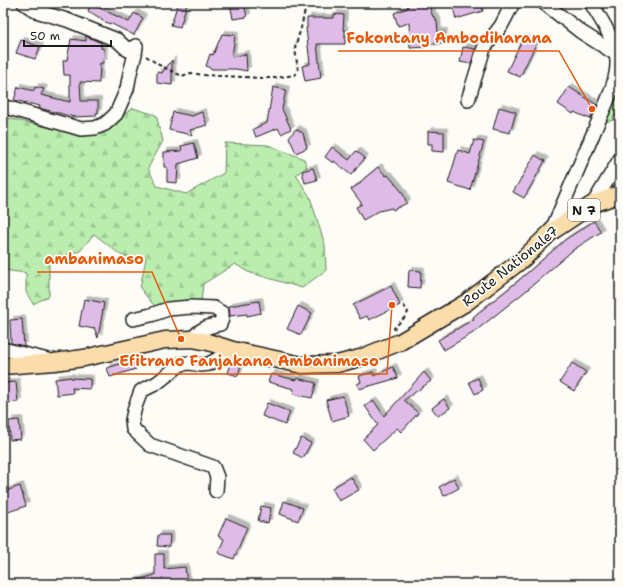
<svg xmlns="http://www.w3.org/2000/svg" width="623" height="587" font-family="'Shantell Sans',sans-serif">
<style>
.grass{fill:url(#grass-tufts);stroke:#6c8565}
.forest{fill:url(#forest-firs);stroke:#6c8565}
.building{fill:#dfbce7;stroke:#1c1c1c;filter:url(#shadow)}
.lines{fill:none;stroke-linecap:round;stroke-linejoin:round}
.minor-casing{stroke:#1c1c1c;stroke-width:16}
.major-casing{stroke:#1c1c1c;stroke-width:19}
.path{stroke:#1c1c1c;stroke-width:2;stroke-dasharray:4 3;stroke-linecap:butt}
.minor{stroke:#fdfcf7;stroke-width:13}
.major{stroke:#fbddab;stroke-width:16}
.labels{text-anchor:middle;stroke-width:3.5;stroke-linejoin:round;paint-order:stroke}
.shield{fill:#fdfcf7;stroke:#605f5e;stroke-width:1}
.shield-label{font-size:13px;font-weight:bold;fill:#1c1c1c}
.street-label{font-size:14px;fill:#1c1c1c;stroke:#fdfcf7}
.leader{fill:none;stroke:#e8590c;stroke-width:1.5}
.callout-dot{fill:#e8590c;stroke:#fdfcf7;stroke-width:1.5}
.callout-label{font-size:15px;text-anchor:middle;font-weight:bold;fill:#e8590c;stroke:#fdfcf7;stroke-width:3.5;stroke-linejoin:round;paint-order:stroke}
</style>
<defs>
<pattern id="grass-tufts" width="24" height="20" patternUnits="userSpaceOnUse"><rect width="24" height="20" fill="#bbeeae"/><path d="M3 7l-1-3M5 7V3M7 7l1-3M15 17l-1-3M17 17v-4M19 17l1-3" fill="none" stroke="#a0cc95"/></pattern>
<pattern id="forest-firs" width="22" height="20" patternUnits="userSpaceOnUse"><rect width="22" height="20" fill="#bbeeae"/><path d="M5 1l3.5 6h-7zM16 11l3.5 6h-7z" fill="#a0cc95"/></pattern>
<filter id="shadow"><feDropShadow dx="3.5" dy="-3.5" stdDeviation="0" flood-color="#0004"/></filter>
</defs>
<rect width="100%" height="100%" fill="#fdfcf7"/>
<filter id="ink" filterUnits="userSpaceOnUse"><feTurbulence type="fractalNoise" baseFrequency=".025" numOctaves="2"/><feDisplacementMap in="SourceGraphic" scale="8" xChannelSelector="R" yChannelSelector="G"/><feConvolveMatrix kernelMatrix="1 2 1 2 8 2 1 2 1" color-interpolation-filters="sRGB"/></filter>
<g filter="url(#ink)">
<!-- grass -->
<path class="grass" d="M620,84V114L613,116L614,120L604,122Z"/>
<!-- forest -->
<path class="forest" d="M133,108L156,115L163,141L148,168L157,186L186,194L224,173L225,143L268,145L304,159L307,167L296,175L310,197L325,245L326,270L302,288L248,272L235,264L203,284L201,302L156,308L140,288L146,258L122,256L94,234L80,251L49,260V296L33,304L26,292V273L3,270V117L85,136L103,130Z"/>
<!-- building -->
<g class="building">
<path d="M178,3H187L180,27L171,25Z"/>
<path d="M230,3H244L247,17L233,19Z"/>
<path d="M407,3H428L433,17H435L437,22L438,32H444L443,44H426V47L410,48L409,23L398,26L394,13L408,8Z"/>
<path d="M452,3H481L483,11L456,19Z"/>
<path d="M91,4L129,22L134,13L143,18L134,35L110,23V24L101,20L102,19L88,11Z"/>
<path d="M334,14L344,15L343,30H345V44H317L321,78L305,81L302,66L310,64L306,28H307V18H334Z"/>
<path d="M222,34L235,35L232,57L246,54L247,71L236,69H212L206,66L210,54L213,55Z"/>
<path d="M86,36L99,42H101V48L104,49L103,63H100L99,83L80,82L81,101H98V113H96V116L74,117L39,108L40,106L14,100L18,87L34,91L35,87L44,89L41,95L70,102V75H64L63,61L67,60L71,39L86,41Z"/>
<path d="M523,38L536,44L520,77L507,71Z"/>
<path d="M21,40L40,47L35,59L16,53Z"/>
<path d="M463,47L475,49L471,64L460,62Z"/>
<path d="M172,60V85L157,83V72L162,73Z"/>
<path d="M273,87L286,90L282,109L291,129L281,134L278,128L256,137L253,129L267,123Z"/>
<path d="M569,87L597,105L590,119L574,112L573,114L558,104Z"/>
<path d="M499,107L516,112L510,133L493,129Z"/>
<path d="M173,112L192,116L202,112L207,125L190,130L192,135L169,130Z"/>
<path d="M296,129L303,133L307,148L296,153L289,137Z"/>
<path d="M428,131L444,132V152L432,151V144H428Z"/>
<path d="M474,140L484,142L470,190L448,183L458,150L470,154Z"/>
<path d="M194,143L198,158L178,164L177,183L167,182V167H164V152L182,151L181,146Z"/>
<path d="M332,147L349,160L356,151L365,158L351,175L334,161L333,163L325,157Z"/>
<path d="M535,155L545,161L524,198L513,192Z"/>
<path d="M378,167L386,176L388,175L402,192L407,203L393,210L392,208L379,211L363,220L356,207L362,204L351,189L361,183L360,182Z"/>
<path d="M313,168L317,180L305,183L302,171Z"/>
<path d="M594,221L601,232L573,250L527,290L473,333L444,350L438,340L474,319L473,317L518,281L566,239Z"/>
<path d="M409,270L421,271L420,288L408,287Z"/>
<path d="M391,286L400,305L369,320L367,316L360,319L353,305Z"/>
<path d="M84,299L104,303L98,338L94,327V329L79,326Z"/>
<path d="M259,301L261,313L247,316V314L230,316L229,306Z"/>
<path d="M298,306L312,313L301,335L287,329Z"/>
<path d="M22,319L24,346L11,343L10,320Z"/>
<path d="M133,360L136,369L110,377L107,368Z"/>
<path d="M232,361L241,364L238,376L228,373Z"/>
<path d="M572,363L586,372L574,391L560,382Z"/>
<path d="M393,367L398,378L359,389L357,384L361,382L359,376L373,372L374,376Z"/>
<path d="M424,372L431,381L404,400L418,413L401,432L397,428L373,450L363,439L378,425L365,406L374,401L384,416Z"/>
<path d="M271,374L296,380L297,378L316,383L312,398L293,394L294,389L268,382Z"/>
<path d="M71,377V378L90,379V389L72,388L73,393L57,395L55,379Z"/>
<path d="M478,378L483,390L475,394L469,382Z"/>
<path d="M16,382L18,402L6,403L4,383Z"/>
<path d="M343,396L349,416L332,421L326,400Z"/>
<path d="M444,399L450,408L438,416L432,408Z"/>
<path d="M267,403L290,412L285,425L262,416Z"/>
<path d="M19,420L21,439L10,440L9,421Z"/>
<path d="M301,438L311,443L303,458L293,453Z"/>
<path d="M351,477L359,490L339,501L332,488Z"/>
<path d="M454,478L459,488L444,496L439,487Z"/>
<path d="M20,486L26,506L8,512L3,496V492Z"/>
<path d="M284,501L303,508L298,521L280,514Z"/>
<path d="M261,506L271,508L268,523L258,521Z"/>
<path d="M226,518L247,527L234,559L218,553L224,539L218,536Z"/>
<path d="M158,535H170L169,547L157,546Z"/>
<path d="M155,554H164V569L185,567L187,584H135L134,581L155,575Z"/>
</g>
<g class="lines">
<defs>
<g id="minor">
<path d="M24,3L36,11L67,20L117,40L128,50L136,46"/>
<path d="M544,3L581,32L616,54L619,56"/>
<path d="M468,100L484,48L501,26L513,3"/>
<path d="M3,107L9,108L81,129L95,128L105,124L116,114L127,89L130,73L135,54L136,46"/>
<path d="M593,204L620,159"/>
<path d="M551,232C565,199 579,167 593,134C601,114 618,83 617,61C616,42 601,19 591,3"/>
<path d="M133,319L151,315L168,309L191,307L214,308L222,313V319L220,324C208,326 200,329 192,339"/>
<path d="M3,349L48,360"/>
<path d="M216,491L217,477L213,467L150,445L133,429L132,420L135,407L141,391L157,383L181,364L190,363L201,365L209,364L233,350"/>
</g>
<path id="major" d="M3,366L54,362L84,358L165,340L192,339L208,342L233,350L302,365L337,364L360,358L400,342L467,302L523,259L551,232L593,204L620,194"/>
</defs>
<!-- minor casing -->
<use href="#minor" class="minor-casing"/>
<!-- major casing -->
<use href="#major" class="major-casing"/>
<!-- path -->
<g class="path">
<path d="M146,56L159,65L182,76L191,73L204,75L262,78H274L295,75L298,71L295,48L301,28L305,10V3"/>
<path d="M395,330L394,328L406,316L408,312L402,303"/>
</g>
<!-- minor -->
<use href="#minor" class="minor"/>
<!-- major -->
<use href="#major" class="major"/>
</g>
</g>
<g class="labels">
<!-- shield labels -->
<rect class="shield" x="568" y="199" width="32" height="22" rx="3"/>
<g class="shield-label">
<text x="584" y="215">N 7</text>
</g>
<!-- street labels -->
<g class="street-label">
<text transform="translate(510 266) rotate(-39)" y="5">Route Nationale7</text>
</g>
</g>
<!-- callouts -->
<path class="leader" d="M592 109L559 51H338M181 339L152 272H37M392 305L387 374H112"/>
<g class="callout-dot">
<circle cx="592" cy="109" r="4"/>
<circle cx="181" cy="339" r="4"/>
<circle cx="392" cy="305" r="4"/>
</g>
<g class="callout-label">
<text x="449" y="43">Fokontany Ambodiharana</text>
<text x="94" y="264">ambanimaso</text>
<text x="249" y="366">Efitrano Fanjakana Ambanimaso</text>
</g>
<!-- margin -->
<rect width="623" height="587" fill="none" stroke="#fdfcf7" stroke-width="16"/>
<rect x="8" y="8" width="607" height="571" fill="none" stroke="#1c1c1c" stroke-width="1.5" filter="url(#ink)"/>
<!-- scale -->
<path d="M24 40v6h87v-6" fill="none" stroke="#1c1c1c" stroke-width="2"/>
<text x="30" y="40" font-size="12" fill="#1c1c1c" stroke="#fdfcf7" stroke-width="3" paint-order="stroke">50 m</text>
</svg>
